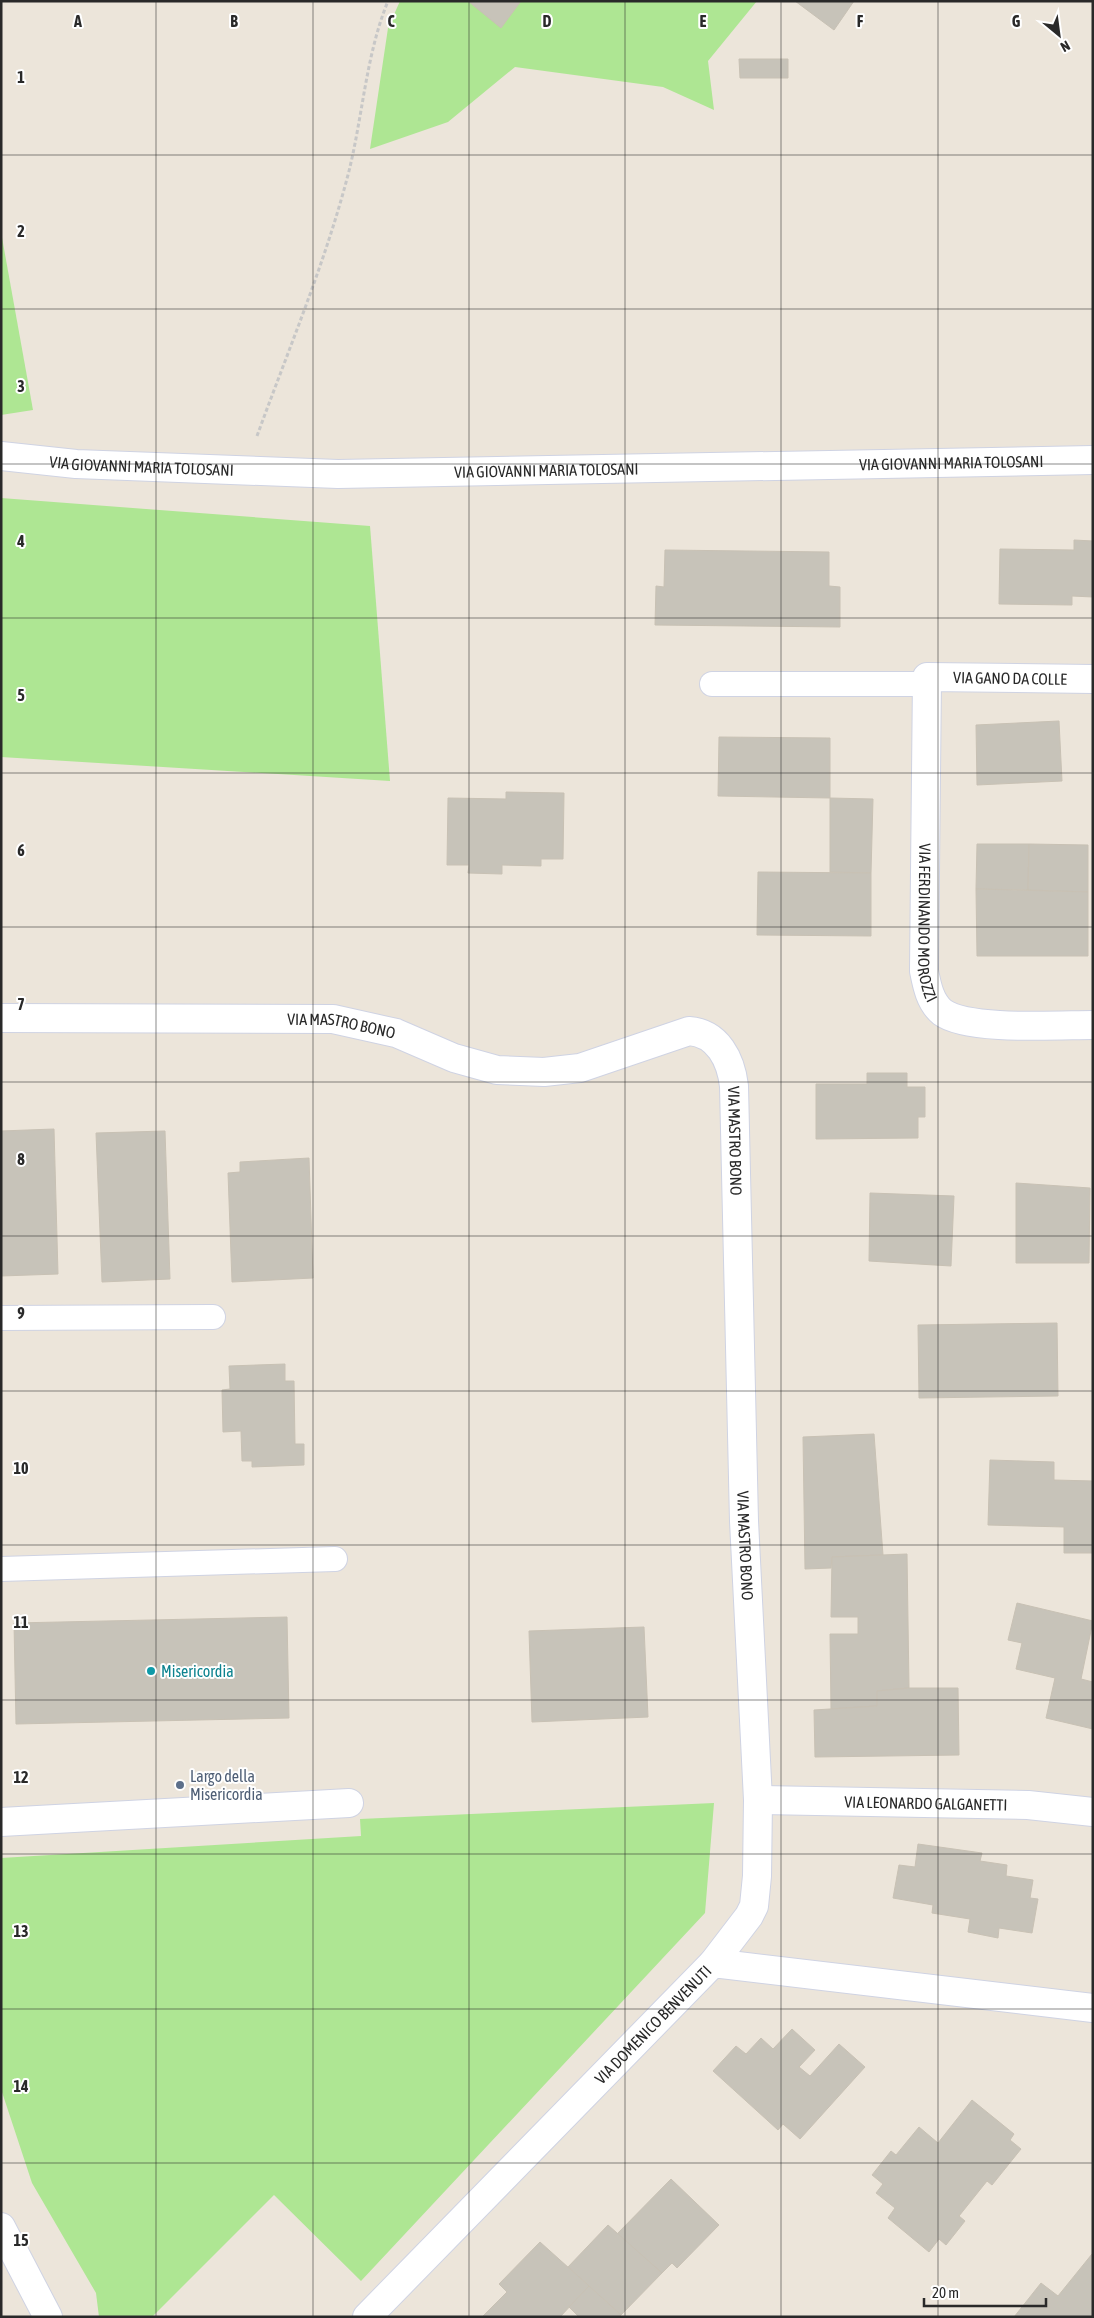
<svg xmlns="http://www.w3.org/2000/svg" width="1094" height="2318" font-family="'Asap Condensed',sans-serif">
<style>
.green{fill:#aee693}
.building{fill:#c7c3b9;stroke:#c8c1b4}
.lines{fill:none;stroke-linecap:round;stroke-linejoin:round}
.lane-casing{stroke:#cfd3e3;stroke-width:26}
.street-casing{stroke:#cfd3e3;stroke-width:30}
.secondary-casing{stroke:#cfd3e3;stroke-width:30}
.path{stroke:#c7c7c7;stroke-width:3;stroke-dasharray:4 2.5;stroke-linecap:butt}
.lane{stroke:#fff;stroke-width:24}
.street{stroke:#fff;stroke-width:28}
.secondary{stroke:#fff;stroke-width:28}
.grid{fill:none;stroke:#292929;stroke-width:1;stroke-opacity:0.55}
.culture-dot{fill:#0f9aa8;stroke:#fff;stroke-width:2}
.service-dot{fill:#5c6f8a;stroke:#fff;stroke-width:2}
.labels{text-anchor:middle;stroke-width:4;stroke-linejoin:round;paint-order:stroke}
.street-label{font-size:16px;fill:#292929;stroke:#fff}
.culture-label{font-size:16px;fill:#0d838f;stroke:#fff;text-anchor:start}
.service-label{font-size:16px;fill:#4e5e75;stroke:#fff;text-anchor:start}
.grid-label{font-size:16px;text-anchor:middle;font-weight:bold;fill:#292929;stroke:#fff;stroke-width:4;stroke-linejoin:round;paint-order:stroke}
</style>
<rect width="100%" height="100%" fill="#ece5da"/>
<!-- green -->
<g class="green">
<path d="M400,1H757L708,61L714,110L663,87L515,67L448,122L370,149L388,28Z"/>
<path d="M1,232L33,410L1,415Z"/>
<path d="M1,498L370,526L390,781L1,757Z"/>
<path d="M714,1803L705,1913L361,2281L274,2195L152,2317H99L96,2293L32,2183L1,2089V1858L361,1836L360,1819Z"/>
</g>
<!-- building -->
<g class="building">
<path d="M468,1H521L501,28Z"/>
<path d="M795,1H854L834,30Z"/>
<path d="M739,59H788V78H740Z"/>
<path d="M1074,540L1093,541V597L1072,596V605L999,604L1000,549L1074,550Z"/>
<path d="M665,550L829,552V586L840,587V627L655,625L656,586L664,587Z"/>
<path d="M1059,721L1062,781L977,785L976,725Z"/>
<path d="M719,737L830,738V798L718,796Z"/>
<path d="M506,792L564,793L563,859H541V866L502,865V874L468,873L469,865H447L448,798L506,799Z"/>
<path d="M830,798L873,799L871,873L830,872Z"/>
<path d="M977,844H1029L1028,890L976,889Z"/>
<path d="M1029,844L1088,845V892L1028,890Z"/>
<path d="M758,872L871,873V936L757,935Z"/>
<path d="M976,889L1088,892V956H977Z"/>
<path d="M867,1073H907V1087H925V1117H918V1138L816,1139V1084H867Z"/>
<path d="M54,1129L58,1274L1,1276V1131Z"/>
<path d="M165,1131L170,1279L102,1282L96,1133Z"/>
<path d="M309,1158L313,1278L232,1282L228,1173L240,1172V1162Z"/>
<path d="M1016,1183L1090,1188L1089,1263H1016Z"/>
<path d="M870,1193L954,1196L951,1266L869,1261Z"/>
<path d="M1057,1323L1058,1396L919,1398L918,1325Z"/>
<path d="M285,1364V1381H294L295,1444H304V1465L252,1467V1461H242L241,1431L223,1432L222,1390L230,1389L229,1366Z"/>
<path d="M874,1434L883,1555L832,1557L831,1568L805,1569L803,1437Z"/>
<path d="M990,1460L1054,1462V1480L1093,1481V1553H1064V1527L988,1525Z"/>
<path d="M907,1554L909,1688L877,1691V1706L831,1709L830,1634H858V1617H831L832,1557Z"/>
<path d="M1017,1603L1093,1621L1081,1679L1093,1682V1729L1046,1718L1055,1678L1016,1669L1022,1643L1008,1640Z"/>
<path d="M287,1617L289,1718L16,1724L14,1623Z"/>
<path d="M644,1627L648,1717L532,1722L529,1631Z"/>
<path d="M909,1688H958L959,1755L815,1757L814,1710L877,1706V1691Z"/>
<path d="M918,1844L982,1853L980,1861L1007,1865L1006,1876L1033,1880L1030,1898L1038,1899L1032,1933L999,1928L998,1938L968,1932L970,1919L932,1913L933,1905L893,1898L899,1865L915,1867Z"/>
<path d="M792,2029L815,2050L799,2067L810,2076L839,2044L865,2067L800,2139L783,2124L778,2130L713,2071L736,2046L746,2054L761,2038L773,2049Z"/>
<path d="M972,2100L1014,2134L1010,2140L1021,2149L992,2185L987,2181L959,2216L965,2221L946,2245L939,2239L929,2252L888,2218L895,2208L876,2193L883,2184L872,2175L891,2151L896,2155L919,2127L938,2143Z"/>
<path d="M671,2179L719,2225L677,2268L672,2263L662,2273L617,2234Z"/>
<path d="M608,2225L662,2273L621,2315L568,2267Z"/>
<path d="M540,2242L589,2286L560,2317H482L507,2292L499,2284Z"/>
<path d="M1092,2254L1093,2317H1014L1041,2283L1058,2296Z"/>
<path d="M589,2286L621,2315L619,2317H579L569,2307Z"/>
</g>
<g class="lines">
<defs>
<g id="lane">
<path d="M712,684H927"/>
<path d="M1,1318L213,1317"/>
<path d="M1,1569L335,1559"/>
</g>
<g id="street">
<path id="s1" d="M1093,679L927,677L924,971C927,986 930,1002 942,1012C967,1031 1059,1025 1093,1025"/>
<path id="s2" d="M1,1018L333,1019L396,1033L454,1058L497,1070L544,1072L580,1068L689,1031C718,1033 731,1060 734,1086L744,1521L758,1800L757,1876L754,1906L749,1916L713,1963"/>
<path id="s3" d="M758,1800L1028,1805L1093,1812"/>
<path d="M1,1822L349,1803"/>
<path d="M1,2227L48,2317"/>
<path id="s4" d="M367,2317L713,1963L1093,2008"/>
</g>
<g id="secondary">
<path id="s5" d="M1,456L76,464L338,474L1093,460"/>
</g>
</defs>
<!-- lane casing -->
<use href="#lane" class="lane-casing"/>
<!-- street casing -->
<use href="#street" class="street-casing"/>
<!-- secondary casing -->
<use href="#secondary" class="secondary-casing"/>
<!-- path -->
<path class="path" d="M257,436C289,348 326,261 349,171C363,114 366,55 388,1"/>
<!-- lane -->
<use href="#lane" class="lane"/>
<!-- street -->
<use href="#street" class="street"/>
<!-- secondary -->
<use href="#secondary" class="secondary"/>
</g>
<!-- grid -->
<path class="grid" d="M156,1V2317M313,1V2317M469,1V2317M625,1V2317M781,1V2317M938,1V2317M1,155H1093M1,309H1093M1,464H1093M1,618H1093M1,773H1093M1,927H1093M1,1082H1093M1,1236H1093M1,1391H1093M1,1545H1093M1,1700H1093M1,1854H1093M1,2009H1093M1,2163H1093"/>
<!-- markers -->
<circle class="culture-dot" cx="151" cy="1671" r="5"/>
<circle class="service-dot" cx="180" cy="1785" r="5"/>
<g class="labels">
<!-- street labels -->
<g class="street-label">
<text dy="6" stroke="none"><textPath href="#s5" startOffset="951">VIA GIOVANNI MARIA TOLOSANI</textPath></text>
<text dy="6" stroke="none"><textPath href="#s5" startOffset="141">VIA GIOVANNI MARIA TOLOSANI</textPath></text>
<text dy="6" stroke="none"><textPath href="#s5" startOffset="546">VIA GIOVANNI MARIA TOLOSANI</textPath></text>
<text transform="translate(1010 678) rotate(1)" y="6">VIA GANO DA COLLE</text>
<text dy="6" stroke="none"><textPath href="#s1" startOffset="412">VIA FERDINANDO MOROZZI</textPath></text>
<text dy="6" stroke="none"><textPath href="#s2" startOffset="341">VIA MASTRO BONO</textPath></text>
<text dy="6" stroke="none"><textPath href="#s2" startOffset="835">VIA MASTRO BONO</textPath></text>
<text dy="6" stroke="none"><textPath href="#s2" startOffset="1240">VIA MASTRO BONO</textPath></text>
<text dy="6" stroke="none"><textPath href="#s3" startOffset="168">VIA LEONARDO GALGANETTI</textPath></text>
<text dy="6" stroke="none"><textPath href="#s4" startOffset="409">VIA DOMENICO BENVENUTI</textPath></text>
</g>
<!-- culture labels -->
<g class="culture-label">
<text x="161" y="1677">Misericordia</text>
</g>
<!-- service labels -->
<g class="service-label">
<text x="190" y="1782">Largo della<tspan x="190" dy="18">Misericordia</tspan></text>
</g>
</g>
<g class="grid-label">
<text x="78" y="27">A</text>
<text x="234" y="27">B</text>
<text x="391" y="27">C</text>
<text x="547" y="27">D</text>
<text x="703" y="27">E</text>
<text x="860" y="27">F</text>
<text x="1016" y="27">G</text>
<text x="21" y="83">1</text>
<text x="21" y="237">2</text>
<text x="21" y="392">3</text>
<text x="21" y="547">4</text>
<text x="21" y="701">5</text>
<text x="21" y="856">6</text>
<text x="21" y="1010">7</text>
<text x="21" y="1165">8</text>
<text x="21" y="1319">9</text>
<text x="21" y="1474">10</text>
<text x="21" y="1628">11</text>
<text x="21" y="1783">12</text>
<text x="21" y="1937">13</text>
<text x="21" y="2092">14</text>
<text x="21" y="2246">15</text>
</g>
<!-- border -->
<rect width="1094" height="2318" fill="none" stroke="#292929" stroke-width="5"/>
<!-- north arrow -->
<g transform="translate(1059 35) rotate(151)" stroke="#ffffff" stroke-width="4" paint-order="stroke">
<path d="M0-4L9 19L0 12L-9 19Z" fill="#292929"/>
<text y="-8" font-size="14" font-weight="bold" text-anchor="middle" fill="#292929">N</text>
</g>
<!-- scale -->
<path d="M924 2298v8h122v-8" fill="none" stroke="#292929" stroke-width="2.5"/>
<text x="932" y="2298" font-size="15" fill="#292929" stroke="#ffffff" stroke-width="4" paint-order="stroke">20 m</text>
</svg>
